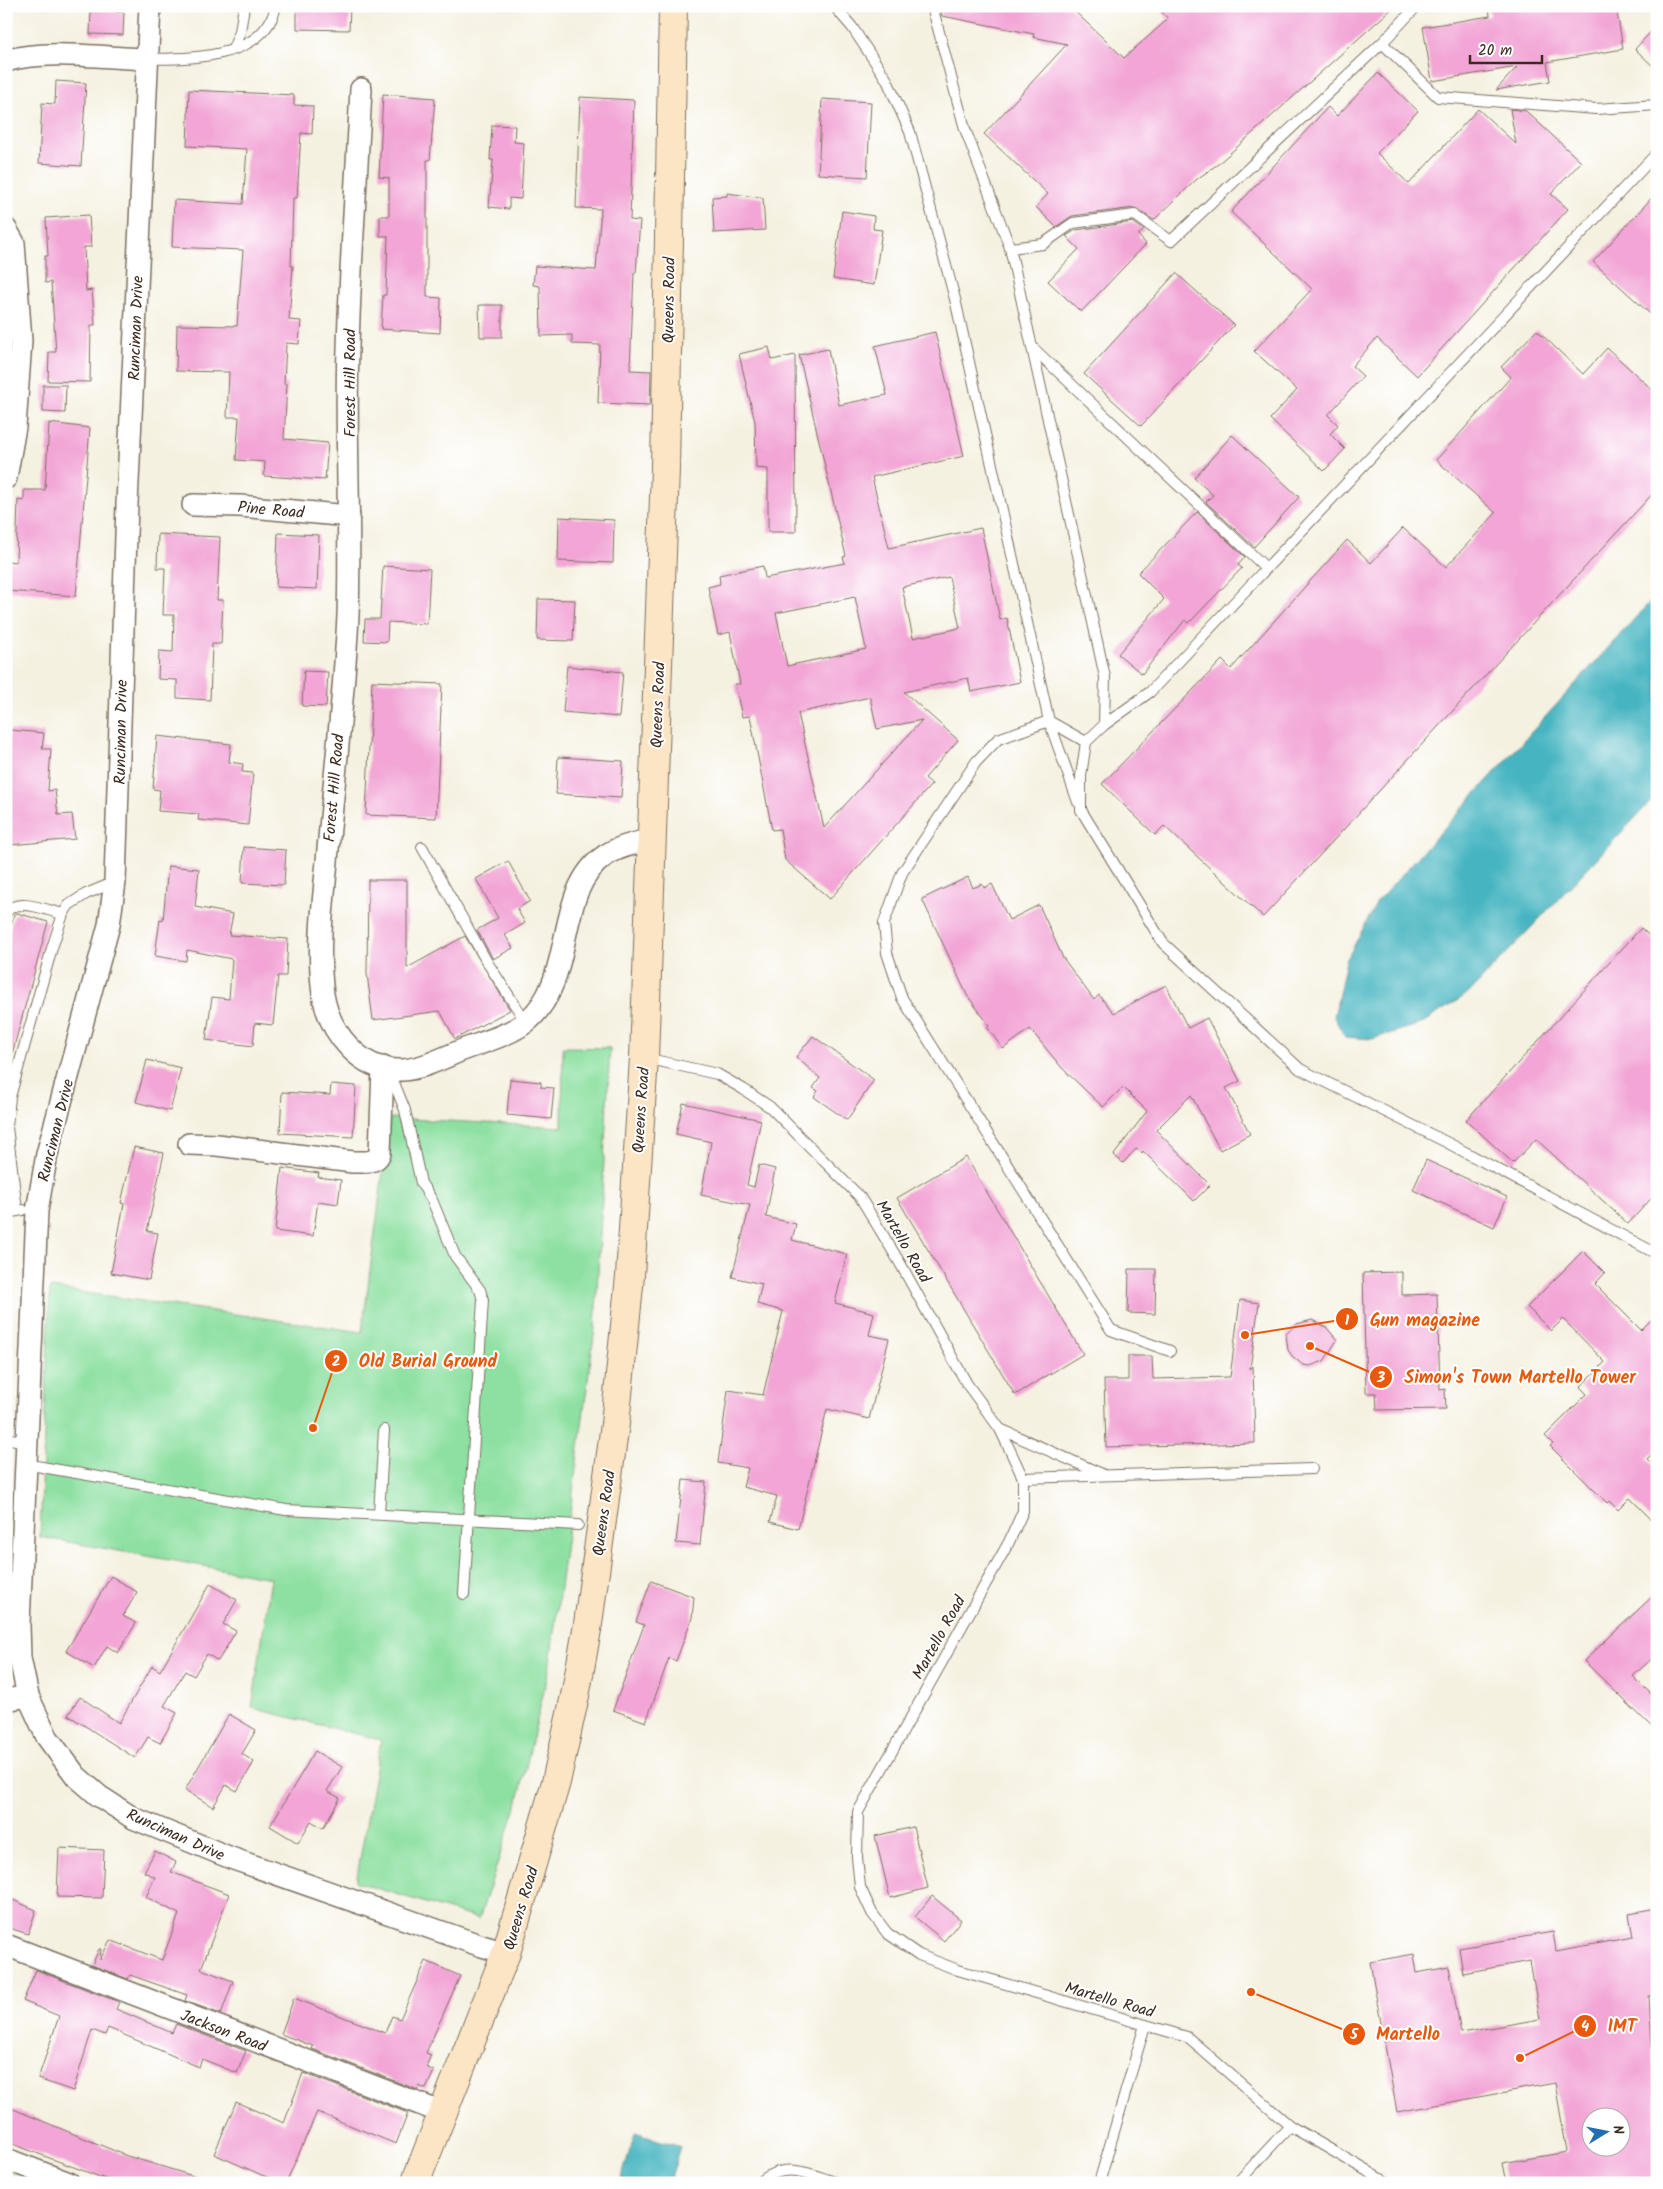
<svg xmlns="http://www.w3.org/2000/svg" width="1663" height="2189" font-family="Kalam,sans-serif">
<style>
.green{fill:#8de0a1;stroke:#648560}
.water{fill:#46b5c1;stroke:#407070}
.building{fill:#f2a5d6;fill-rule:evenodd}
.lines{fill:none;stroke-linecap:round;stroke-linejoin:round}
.service-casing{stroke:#7c7062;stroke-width:12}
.minor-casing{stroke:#7c7062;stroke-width:24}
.secondary-casing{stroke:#7c7062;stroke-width:30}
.service{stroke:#fff;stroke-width:10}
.minor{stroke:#fff;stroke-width:21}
.secondary{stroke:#fce5c4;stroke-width:28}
.labels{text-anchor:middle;stroke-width:4;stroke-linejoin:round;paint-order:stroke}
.street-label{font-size:16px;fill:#3b2a1e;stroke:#fff}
.leader{fill:none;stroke:#e8590c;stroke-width:2}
.callout-dot{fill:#e8590c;stroke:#fff;stroke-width:2}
.mark-label{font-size:15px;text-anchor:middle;font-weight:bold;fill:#fff}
.callout-label{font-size:18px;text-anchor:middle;font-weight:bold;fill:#e8590c;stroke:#fff;stroke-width:4;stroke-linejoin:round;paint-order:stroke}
</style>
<rect width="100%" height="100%" fill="#fff"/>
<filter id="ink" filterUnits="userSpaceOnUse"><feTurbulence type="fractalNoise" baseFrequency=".02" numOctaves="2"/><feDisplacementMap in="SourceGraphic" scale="10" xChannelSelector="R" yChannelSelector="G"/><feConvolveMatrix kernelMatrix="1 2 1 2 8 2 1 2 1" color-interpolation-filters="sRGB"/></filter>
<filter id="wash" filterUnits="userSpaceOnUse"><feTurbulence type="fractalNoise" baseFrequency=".0096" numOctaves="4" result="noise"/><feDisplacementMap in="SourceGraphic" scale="20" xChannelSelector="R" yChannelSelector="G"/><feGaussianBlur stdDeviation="1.12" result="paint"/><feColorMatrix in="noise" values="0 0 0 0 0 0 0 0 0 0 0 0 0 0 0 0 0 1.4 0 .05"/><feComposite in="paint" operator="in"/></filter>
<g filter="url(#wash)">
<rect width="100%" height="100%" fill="#f5f1e1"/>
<!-- green -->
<path class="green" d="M563,1047L610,1048L595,1328L549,1669L518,1801L479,1919L356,1882L381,1740L252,1708L271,1578L40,1537L50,1288L362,1332L390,1118L562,1127Z"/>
<!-- water -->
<g class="water">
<path d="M1657,594V795L1469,993L1421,1024L1372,1039L1345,1037L1334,1017L1346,961L1377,902Z"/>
<path d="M635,2133L681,2147L669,2183H620Z"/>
</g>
<g id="blocks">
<!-- building -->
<g class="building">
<path d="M97,6H116V12H124L123,35L90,34L91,10H96Z"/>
<path d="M297,6H350L349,30L297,29Z"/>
<path d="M940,6H1069L1124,58L1168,19L1157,6H1395L1218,164L1197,179L1154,220L1134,208L1072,216L1056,227L1036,207L1048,194L984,134L1067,44L1033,37L1034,34L942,16Z"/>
<path d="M1489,6H1616L1623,49L1547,62L1550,81L1496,90L1517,67L1432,81L1423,27L1490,16Z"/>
<path d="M1657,25V70L1635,49Z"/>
<path d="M1378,73L1418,111L1377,153L1409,184L1478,109L1516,144L1510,109L1526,111L1581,162L1551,194L1568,209L1417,376L1377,338L1352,366L1363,376L1328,415L1338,425L1330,434L1345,449L1324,471L1270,419L1297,390L1254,351L1312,289L1231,212L1328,107L1337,116Z"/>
<path d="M56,81L86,83L81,166L39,163L42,103L55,104Z"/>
<path d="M189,90L294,95V105L313,106L312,134L301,133L297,198H293L291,266H293L289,320L301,321L299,344L286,343L284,384H287L284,439L328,443L325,480L264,476L265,462L236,460L239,417H227L229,372L176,371L177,325L237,326L243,250L172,247L174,200L243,204L247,149L187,146Z"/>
<path d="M383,94L435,98L430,160H427V297L441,298L440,333L381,329L383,295H386L388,236H380V216H389V178L379,177Z"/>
<path d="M580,97L634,100L630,220L640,221L636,273H634L630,370L651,371L650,405L598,403L600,345L572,344V335L541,336L540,286L533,285L535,266L596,270L601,209L576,208Z"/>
<path d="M822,99L871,102L867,177L818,174Z"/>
<path d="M492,125L515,126L514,142L524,143L521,199L509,198V209L489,207L493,160H490Z"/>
<path d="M1657,192V320L1593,262Z"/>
<path d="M727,193L763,198L765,230L714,233L712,197L727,196Z"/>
<path d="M842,211L874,216L873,229L882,230L874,285L833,279Z"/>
<path d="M89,215L91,247H84L86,291L92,290L95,325H91L90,382L48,381L49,352H56L51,282L45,283V256H48L46,218Z"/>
<path d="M1133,222L1144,230L1138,235L1146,244L1081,312L1048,281L1079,249L1066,236L1076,230Z"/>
<path d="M1176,273L1234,325L1141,426L1084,374Z"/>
<path d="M479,305H502V337H480Z"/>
<path d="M1537,330L1583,374L1607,348L1657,394V489L1263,917L1164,826L1155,835L1102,784L1222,660L1231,669L1347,540L1371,563L1403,528L1446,567L1496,513L1436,460L1511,377L1501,367Z"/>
<path d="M935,332L964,456L872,477L889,548L981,528L1000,620L1007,618L1020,682L971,692L968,678L904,692L958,740L925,778L932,784L830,899L785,860L780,829L772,830L750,716L742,717L735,684H740L730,632L718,635L708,587L720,584L719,575L763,566L765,578L845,563L843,557L846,556L799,355L828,349L839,405L887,395L875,346ZM949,577L960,628L913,638L902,587ZM855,597L866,649L787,666L776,613ZM870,697L877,729L922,720L824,828L798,713Z"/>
<path d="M769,347L772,360L795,355L796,532H768V469L756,468L755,422L739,354Z"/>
<path d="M43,385H66L65,413L43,412Z"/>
<path d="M49,423L90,428L76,596L6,591V561L16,562L18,500L24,501V490H45Z"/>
<path d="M1232,435L1299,497L1254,547L1206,502L1213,495L1194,478Z"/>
<path d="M1197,512L1245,557L1238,565L1242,568L1189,623L1185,620L1142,674L1118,654L1164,599L1138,573Z"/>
<path d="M559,517L614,520L613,563L558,561Z"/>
<path d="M278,533L319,535L317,589L276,587Z"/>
<path d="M158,534L220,537L217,600H223L221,644H212L210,700L177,698V680L158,679L159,651L173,652L174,615H163L165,568H157Z"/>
<path d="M383,566L430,569L427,624L388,622L387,642L364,641L365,619H380Z"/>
<path d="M538,599L575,600L573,641L537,640Z"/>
<path d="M567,666L623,672L619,717L563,712Z"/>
<path d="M304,671L328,672L326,707L302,706Z"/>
<path d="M372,681L442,684L436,818L366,815Z"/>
<path d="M10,730L44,733L42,749H51L48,791L55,790L58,815L72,814L75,839L10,845L6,808V751Z"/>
<path d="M157,736L231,744L229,762L243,764L242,772L253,773L248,825L198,820L199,814L158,811L160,790L153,789Z"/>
<path d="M558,757L623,761L621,798L556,794Z"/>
<path d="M244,847L286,850L284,885L242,883Z"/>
<path d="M508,861L530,901L517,909L525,923L505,935L513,948L493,959L477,930L498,918L476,879Z"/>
<path d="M168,866L199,869L195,907L233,914L229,935L288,939L286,976H278L273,1025L255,1023L253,1046L206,1040L212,997L229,999L232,959L187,950L186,961L155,956L160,919L163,920Z"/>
<path d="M968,877L973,888L982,884L984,888L992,884L1009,920L1039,905L1063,958L1094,1000L1099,995L1114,1013L1166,985L1188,1028L1207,1018L1240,1081L1226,1088L1250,1134L1220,1150L1191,1095L1156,1130L1210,1185L1194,1201L1143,1151L1142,1153L1136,1149L1123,1163L1114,1155L1147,1111L1123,1087L1103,1107L1062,1068L1030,1029L1003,1049L987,1027L989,1025L967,995L922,899Z"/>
<path d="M368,880H407V968L465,936L510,1010L455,1039L440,1011L373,1020L367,974Z"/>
<path d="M17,913L48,922L12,1054H6V942L14,915Z"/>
<path d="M1641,928L1657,943V1192L1628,1224L1536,1139L1513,1163L1466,1120Z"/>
<path d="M813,1036L874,1080L847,1120L814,1097L818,1091L813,1088L820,1078L796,1057Z"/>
<path d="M147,1060L181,1068L170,1111L136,1102Z"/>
<path d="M510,1079L541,1082V1087L554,1088L551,1119L507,1115Z"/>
<path d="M331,1084L356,1086L353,1137L280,1133L282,1092L330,1095Z"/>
<path d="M683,1103L761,1120L747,1185L754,1187L759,1165L775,1169L766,1217L796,1224L792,1240L847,1254L835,1303L874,1313L869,1335L889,1339L869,1419L827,1409L798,1529L770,1522L777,1496L743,1487L748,1468L718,1463L728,1390L763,1395L783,1311L757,1304L762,1284L732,1277L750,1205L701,1195L711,1142L676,1134Z"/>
<path d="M134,1147L164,1153L147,1231L158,1233L149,1280L111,1273L124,1204L121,1203Z"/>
<path d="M966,1157L1083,1354L1015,1395L897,1198Z"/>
<path d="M1426,1160L1507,1197L1494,1227L1413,1190Z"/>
<path d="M282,1168L319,1173L318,1177L341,1180L338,1204L318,1201L313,1236L275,1231Z"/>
<path d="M1583,1251L1605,1273L1595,1284L1641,1330L1657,1314V1449L1647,1459L1657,1469V1525L1630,1498L1618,1510L1609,1501L1607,1503L1550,1446L1553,1444L1545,1436L1587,1394L1580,1387L1605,1362L1563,1319L1551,1331L1527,1307Z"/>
<path d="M1129,1269H1156L1155,1314L1128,1313Z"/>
<path d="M1402,1272V1295L1437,1294L1440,1390L1445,1389L1446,1409L1377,1410L1376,1393H1366L1363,1273Z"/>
<path d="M1240,1300L1259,1303L1250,1369L1253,1366L1255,1443L1106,1447L1104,1380H1128V1356H1152L1153,1379L1230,1377Z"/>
<path d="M1312,1320L1326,1327L1337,1340L1324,1361L1310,1366L1303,1365L1292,1356L1288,1350L1286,1334L1297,1324Z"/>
<path d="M683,1480L706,1482L700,1545L676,1543Z"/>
<path d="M111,1576L137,1592L123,1616L136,1623L118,1653L107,1646L94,1668L66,1651Z"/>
<path d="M651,1581L694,1597L692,1618L676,1661L669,1658L646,1722L613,1710L644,1625L636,1622Z"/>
<path d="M210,1584L237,1600L223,1624L236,1631L218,1661L207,1654L194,1676L185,1671L164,1706L177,1713L160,1743L148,1737L135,1758L68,1715L80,1697L119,1723L152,1666L160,1671Z"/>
<path d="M1657,1592V1654L1633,1676L1657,1700V1732L1584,1661Z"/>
<path d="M229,1714L256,1730L242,1754L254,1762L237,1791L226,1785L213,1807L185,1790Z"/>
<path d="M315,1751L342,1767L327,1791L340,1798L323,1828L311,1821L298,1843L270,1826Z"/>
<path d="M913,1827L928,1888L890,1898L875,1836Z"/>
<path d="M59,1848L104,1850L102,1898L57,1897Z"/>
<path d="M155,1851L176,1862L171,1872L229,1894L201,1969L233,1981L221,2014L185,2001L187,1995L130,1975L128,1979L92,1965L99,1949H101L100,1960L110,1940L162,1960L179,1914L146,1897L155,1877L144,1872Z"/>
<path d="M932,1896L961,1920L944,1941L915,1917Z"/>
<path d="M6,1897L36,1910L28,1934L6,1927Z"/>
<path d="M1657,1909V1994L1649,1996L1657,2129V2183H1506L1502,2163L1567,2152L1555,2083L1397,2112L1370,1962L1414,1954L1417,1973L1449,1967L1461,2033L1540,2019L1530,1961L1463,1973L1459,1948L1553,1932L1556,1951L1633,1937L1629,1914ZM1590,2116H1620V2146H1590Z"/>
<path d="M426,1961L460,1976L426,2053L431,2055L426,2067L434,2071L426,2089L419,2086L418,2090L312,2049L313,2046L281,2034L294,1998L385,2033L392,2016L400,2019Z"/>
<path d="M36,1970L119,2002L116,2009L172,2033L176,2024L246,2051L237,2073L202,2059L199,2067L108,2028L105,2035L92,2030L73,2091L38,2079L59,2016L23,2001Z"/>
<path d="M303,2073L408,2113L396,2144L317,2112L286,2183H280L214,2154L236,2102L284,2123Z"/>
<path d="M6,2106L127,2156L203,2179L202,2183H116L31,2151L6,2141Z"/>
</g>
</g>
</g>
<g filter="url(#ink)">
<use href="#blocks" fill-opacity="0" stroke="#7c7062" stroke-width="1"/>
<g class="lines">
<defs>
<g id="service">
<path d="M834,6L852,27L887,80L910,132L955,299L1049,721L1086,742"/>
<path d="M932,6L965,129L1010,248L1105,677L1104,725L1086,742L1081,776V810L1163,943L1300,1069L1448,1143L1657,1254"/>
<path d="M1382,43L1438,97L1596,109L1657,105"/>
<path d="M233,49L240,32L244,6"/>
<path d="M148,59C191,58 264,60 276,6"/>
<path d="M1010,248L1043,244L1073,223L1135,215L1171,241L1382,43L1417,6"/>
<path d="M1032,347L1266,568"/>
<path d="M1104,725L1150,692L1657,153"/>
<path d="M1078,802L1049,721L998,739L976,762L902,873L884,923L887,953L902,998L1111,1330L1170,1351"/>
<path d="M422,847L487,962L526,1022"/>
<path d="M6,913C16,896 48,911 63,914"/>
<path d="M645,1058L717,1074L743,1089L770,1107L860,1197L900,1263L967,1384L1000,1429L1023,1478V1511L1009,1542L858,1812L857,1857L860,1887L872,1913L887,1933L919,1955L958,1970L1187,2037L1290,2126L1388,2183"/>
<path d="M389,1070L405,1110L421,1183L432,1200L455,1256L480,1290L483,1300L464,1594"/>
<path d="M17,1210L7,1127L10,1097L52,948L63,914L69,905L86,894L115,882"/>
<path d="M6,1213L23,1210"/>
<path d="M1000,1429L1102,1474"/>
<path d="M6,1438L26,1442"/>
<path d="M25,1464L286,1510L578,1525"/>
<path d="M1023,1478L1312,1469"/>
<path d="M379,1514L384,1430"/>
<path d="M760,2183C782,2160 812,2174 837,2183"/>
<path d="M1099,2183L1145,2025"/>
<path d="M1237,2183L1290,2126"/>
</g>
<g id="minor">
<path d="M150,6L127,504L115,882L109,925L47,1154L37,1211L19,1624L20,1658L28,1696L47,1737L76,1776L99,1796L133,1818L231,1858L482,1946L506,1953"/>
<path d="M6,61C45,49 106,58 148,59"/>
<path d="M361,89C357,176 350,262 348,349C345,438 351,527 348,616C344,698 334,780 327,861C323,905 317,950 323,994C329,1032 360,1072 402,1070C424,1069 448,1055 468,1048C487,1041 511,1034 526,1022C578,980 552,891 606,855C620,846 637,843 653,839"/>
<path d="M6,229L14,243L21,341L15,427L6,478"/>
<path d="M193,505L240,506L349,516"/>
<path d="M189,1144L217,1145L353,1162C364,1162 376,1164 380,1153L383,1067"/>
<path d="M6,1700L28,1696"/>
<path d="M6,1945L443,2113"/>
<path d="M6,2159L69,2183"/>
</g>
<path id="secondary" d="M415,2183L506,1953L556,1782L576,1691L588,1624L615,1424L630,1276L644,1058L665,469L673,6"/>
</defs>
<!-- service casing -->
<use href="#service" class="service-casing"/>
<!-- minor casing -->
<use href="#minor" class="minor-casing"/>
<!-- secondary casing -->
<use href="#secondary" class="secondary-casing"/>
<!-- service -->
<use href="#service" class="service"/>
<!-- minor -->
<use href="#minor" class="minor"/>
<!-- secondary -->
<use href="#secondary" class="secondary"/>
</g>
</g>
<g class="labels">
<!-- street labels -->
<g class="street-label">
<text transform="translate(668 300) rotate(-89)" y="6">Queens Road</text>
<text transform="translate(135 328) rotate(-88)" y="6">Runciman Drive</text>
<text transform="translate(349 383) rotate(-90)" y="6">Forest Hill Road</text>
<text transform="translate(271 509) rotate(5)" y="6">Pine Road</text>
<text transform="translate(657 705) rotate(-88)" y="6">Queens Road</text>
<text transform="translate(120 732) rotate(-89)" y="6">Runciman Drive</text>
<text transform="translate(333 788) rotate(-85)" y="6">Forest Hill Road</text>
<text transform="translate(640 1110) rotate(-86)" y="6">Queens Road</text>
<text transform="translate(55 1130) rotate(-76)" y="6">Runciman Drive</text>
<text transform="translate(904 1241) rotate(60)" y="6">Martello Road</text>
<text transform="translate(603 1513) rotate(-82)" y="6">Queens Road</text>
<text transform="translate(938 1637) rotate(-61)" y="6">Martello Road</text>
<text transform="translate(176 1834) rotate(24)" y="6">Runciman Drive</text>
<text transform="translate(520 1908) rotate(-73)" y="6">Queens Road</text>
<text transform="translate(1110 1999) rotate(16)" y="6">Martello Road</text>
<text transform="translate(224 2030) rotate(21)" y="6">Jackson Road</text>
</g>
</g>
<!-- callouts -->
<path class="leader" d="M1245 1335L1347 1319M313 1428L336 1361M1310 1346L1381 1377M1520 2058L1585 2026M1251 1992L1354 2034"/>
<g class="callout-dot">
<circle cx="1245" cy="1335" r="5"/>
<circle cx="313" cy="1428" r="5"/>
<circle cx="1310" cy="1346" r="5"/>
<circle cx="1520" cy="2058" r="5"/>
<circle cx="1251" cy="1992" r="5"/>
<circle cx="1347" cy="1319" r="12"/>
<circle cx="336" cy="1361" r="12"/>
<circle cx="1381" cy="1377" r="12"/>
<circle cx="1585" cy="2026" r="12"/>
<circle cx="1354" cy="2034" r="12"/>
</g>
<g class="mark-label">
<text x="1347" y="1325">1</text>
<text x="336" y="1366">2</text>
<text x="1381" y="1382">3</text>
<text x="1585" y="2031">4</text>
<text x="1354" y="2039">5</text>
</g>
<g class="callout-label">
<text x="1425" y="1326">Gun magazine</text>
<text x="428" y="1367">Old Burial Ground</text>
<text x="1520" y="1383">Simon's Town Martello Tower</text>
<text x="1622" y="2032">IMT</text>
<text x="1408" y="2040">Martello</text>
</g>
<!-- margin -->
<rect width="1663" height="2189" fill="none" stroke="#fff" stroke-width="25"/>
<!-- north arrow -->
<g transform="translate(1606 2132) rotate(80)"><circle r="24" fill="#ffffff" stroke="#b1aaa5"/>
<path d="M0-4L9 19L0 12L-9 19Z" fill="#1f6fb2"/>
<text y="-8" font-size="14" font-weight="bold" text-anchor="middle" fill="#3b2a1e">N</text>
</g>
<!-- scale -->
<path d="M1470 55v8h72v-8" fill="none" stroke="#3b2a1e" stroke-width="2.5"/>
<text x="1478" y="55" font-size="15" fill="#3b2a1e" stroke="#ffffff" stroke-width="4" paint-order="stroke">20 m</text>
</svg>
